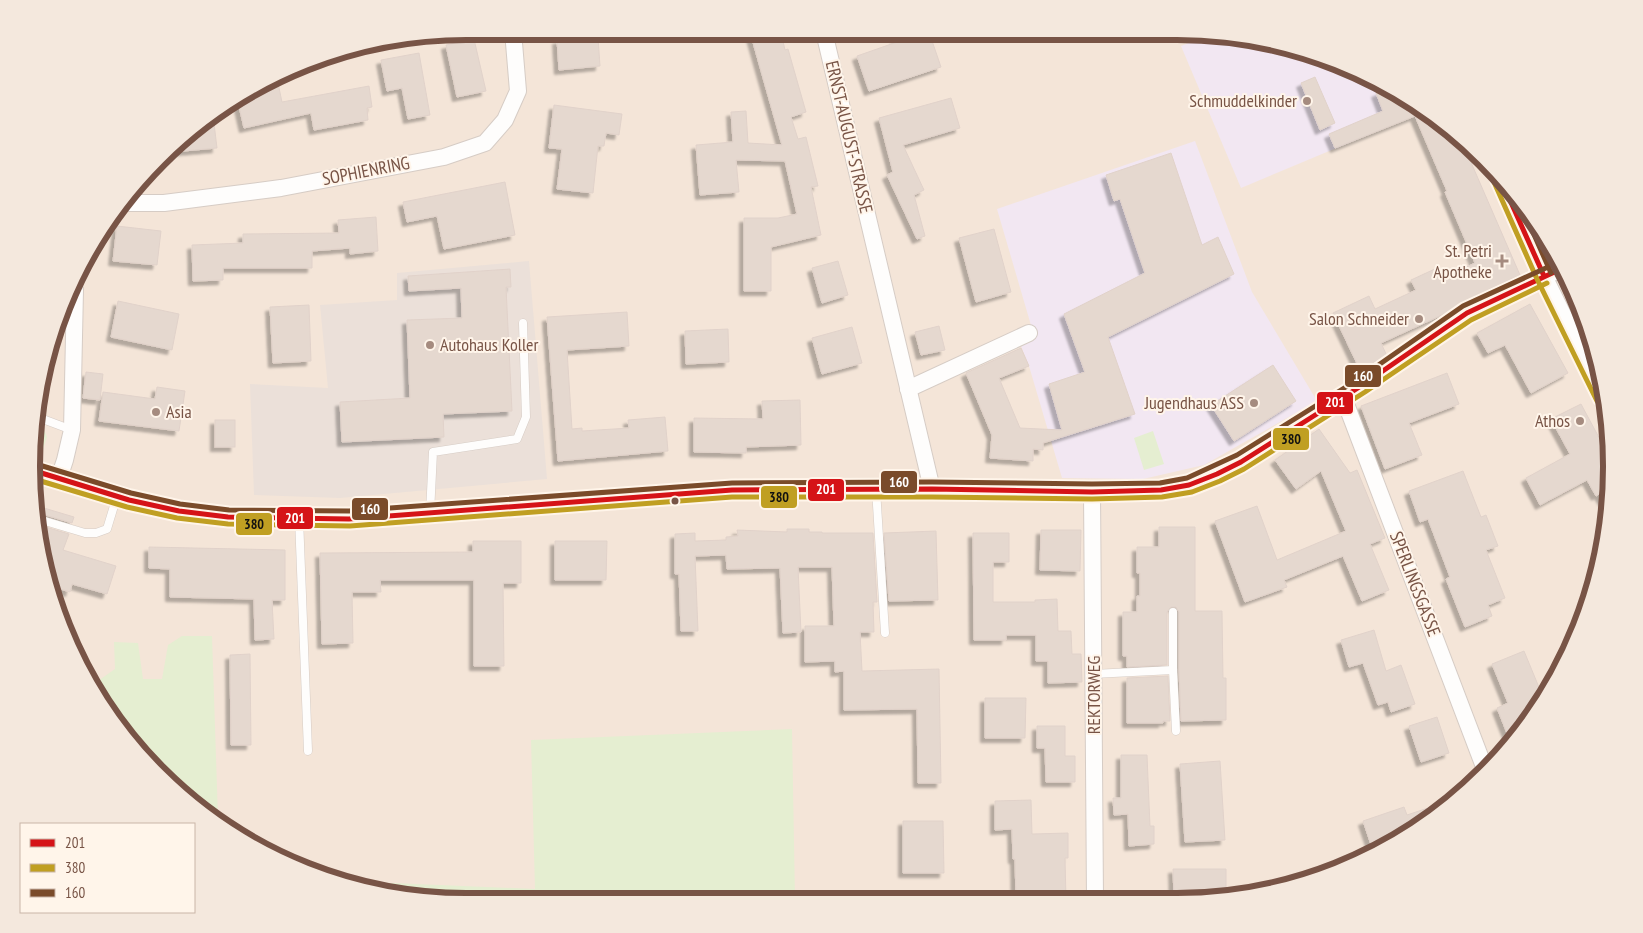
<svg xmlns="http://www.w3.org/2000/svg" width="1643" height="933" font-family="'PT Sans Narrow',sans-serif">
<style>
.residential{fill:#f4e5d8}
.industrial{fill:#ebe0d9}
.education{fill:#f2e7f2}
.green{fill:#e5eed1}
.building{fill:#e5d8cf;stroke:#e1d2ca;filter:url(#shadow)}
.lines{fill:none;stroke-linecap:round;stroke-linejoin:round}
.lane-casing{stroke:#d6ccc5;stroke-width:9}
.street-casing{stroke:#d6ccc5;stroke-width:18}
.lane{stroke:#fefdfc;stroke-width:8}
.street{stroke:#fefdfc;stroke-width:16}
.bus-1-casing{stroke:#fff5ea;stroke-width:9}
.bus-2-casing{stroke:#fff5ea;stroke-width:9}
.bus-3-casing{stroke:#fff5ea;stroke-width:9}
.bus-1{stroke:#d51317;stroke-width:5}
.bus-2{stroke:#c09f22;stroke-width:5}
.bus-3{stroke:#7a4b2a;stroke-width:5}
.poi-dot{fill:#a58b7f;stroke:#fff5ea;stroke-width:2}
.bus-dot{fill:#785446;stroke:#fff5ea;stroke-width:2}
.labels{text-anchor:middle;stroke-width:4;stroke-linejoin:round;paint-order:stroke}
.poi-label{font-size:18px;fill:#785446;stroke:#fff5ea;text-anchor:end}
.street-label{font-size:18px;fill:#785446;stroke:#fff5ea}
.rim{fill:none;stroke:#785446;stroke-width:6}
.line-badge{stroke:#fff5ea;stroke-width:2}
.badge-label{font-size:14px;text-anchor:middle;font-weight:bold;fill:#fff}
.pale-badge-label{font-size:14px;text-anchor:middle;font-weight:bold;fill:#111}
</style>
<defs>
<filter id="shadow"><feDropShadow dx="-4.5" dy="4.5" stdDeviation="1" flood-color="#0004"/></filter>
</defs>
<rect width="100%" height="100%" fill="#f8f0e8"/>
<!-- residential -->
<path class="residential" d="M467,31L1205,32L1316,54L1394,90L1464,139L1522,202L1567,274L1597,354L1611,438L1608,524L1589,607L1553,684L1484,774L1418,829L1317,879L1233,898L438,901L354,887L249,843L139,753L64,633L32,495L46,354L105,224L202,121L327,54Z"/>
<!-- industrial -->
<path class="industrial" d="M529,261L547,479L340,498L254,495L250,384L328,388L320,305L397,300V273Z"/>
<!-- education -->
<g class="education">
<path d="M1212,34L1316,54L1394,90L1425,111L1241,188L1181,46Z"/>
<path d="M1195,141L1252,292L1317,401L1204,465L1143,479L1062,478L1029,366L1021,346L1035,339L997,209Z"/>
</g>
<!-- green -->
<g class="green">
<path d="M1497,175L1522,202L1562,267L1544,276Z"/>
<path d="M39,424L42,425L47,437L43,449L37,448Z"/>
<path d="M1153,431L1164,464L1144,470L1134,438Z"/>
<path d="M182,636H212L218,818L187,792L118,717L95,683L115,669L114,642L138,643L143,679H162L168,645Z"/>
<path d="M792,729L795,900L438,901L384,892L392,883L535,889L531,740Z"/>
</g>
<!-- building -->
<g class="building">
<path d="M750,32H781L785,50L788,49L806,112L791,117L798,139L806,137L818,186L811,187L821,235L771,247V291H744V218H778L797,214L785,161L736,160L739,192L700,195L696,145L733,142L731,112L746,111L748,143L782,145Z"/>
<path d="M894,32H929L941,67L869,91L857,56L897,42Z"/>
<path d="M598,37L600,66L559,70L557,40Z"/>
<path d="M474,39L486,91L457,97L446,45Z"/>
<path d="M419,53L430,115L408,119L402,88L387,91L381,60Z"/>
<path d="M1315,77L1335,123L1320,130L1301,83Z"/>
<path d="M278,83L282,102L369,86L372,107L367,108L368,120L314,130L311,113L244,128L238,102L269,85Z"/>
<path d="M1390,88L1460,137L1520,275L1475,296L1476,298L1457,308L1381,343L1387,356L1360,370L1333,313L1369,296L1375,309L1416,290L1411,280L1437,268L1441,279L1475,263L1445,192L1447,191L1415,116L1335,148L1329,134L1383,111L1376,93Z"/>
<path d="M951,98L960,128L903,145L924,190L914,195L925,236L917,239L887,175L893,172L879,118Z"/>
<path d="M554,105L622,114L619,135L606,133L604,146H598L593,193L557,189L562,149L549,148Z"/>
<path d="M213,115L217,148L172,152L202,121Z"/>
<path d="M1171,153L1202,245L1218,237L1234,274L1108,337L1135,414L1043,443V450L1033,449V461L990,458L992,435L966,373L1021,348L1029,366L999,378L1020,428L1062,430L1049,384L1085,372L1064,314L1145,273L1120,199L1114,201L1106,175Z"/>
<path d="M505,182L515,235L444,249L437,216L407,222L403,202Z"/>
<path d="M376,217L378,251L350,254V248L312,251V268H223V280L193,281L192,245L243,243V234L339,233L338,220Z"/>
<path d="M117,226L161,231L157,265L113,261Z"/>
<path d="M994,229L1011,292L976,302L959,238Z"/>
<path d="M838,261L848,295L822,303L812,268Z"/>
<path d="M510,269L511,287H506L512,411L443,414L444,437L342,442L340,402L410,398L407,320L462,318L461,288L409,291L408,276Z"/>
<path d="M118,301L179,314L172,350L111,337Z"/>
<path d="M1530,304L1568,373L1531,393L1505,345L1488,353L1477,333Z"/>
<path d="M309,305L311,361L273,363L270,307Z"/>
<path d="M627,312L629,346L567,350L572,429L582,428V431L629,428L628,420L665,417L668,451L558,461L547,317Z"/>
<path d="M939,326L945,350L921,355L915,332Z"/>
<path d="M852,327L862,363L822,374L812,338Z"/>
<path d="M728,329L729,362L686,364L685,331Z"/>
<path d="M1273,365L1296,401L1234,441L1211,405Z"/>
<path d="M86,372L103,374L100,400L83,398Z"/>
<path d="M1447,373L1459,404L1409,423L1422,455L1385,469L1361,406Z"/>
<path d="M157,387L185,391L179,431L99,421L103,392L155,399Z"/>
<path d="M800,400L801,445L746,447V453L694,452V418L763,419L762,401Z"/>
<path d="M1581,404L1610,458L1608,509L1599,494L1596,496L1587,480L1540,505L1526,478L1570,454L1551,419Z"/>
<rect x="215" y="420" width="20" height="27"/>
<path d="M1319,429L1350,473L1357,470L1385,538L1370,544L1389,590L1362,601L1343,556L1284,580L1287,587L1245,602L1215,521L1257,506L1277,560L1346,531L1321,471L1296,489L1275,460Z"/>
<path d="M1463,471L1481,517L1486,515L1498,546L1486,550L1505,598L1488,605L1492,616L1465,627L1446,579L1450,577L1428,519L1420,522L1409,491Z"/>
<path d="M44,508L74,517L72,523L42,514Z"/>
<path d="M39,525L69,534L63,550L116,566L107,594L72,584L70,592L54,587Z"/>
<path d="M1159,527H1195V611H1222L1223,678H1226V720L1181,721L1179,670V612L1176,607H1171L1167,612V665L1127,667V656H1123V612H1137V596H1140V573H1137V547H1159Z"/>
<path d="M787,529H809V532H822V533H873L877,602H873L874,632H860L862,671L939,669L941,783H918L917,709L844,710V671L835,672V661L805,662V626H834L832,567H798L801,632L783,633L780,568L727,569L726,555L695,556L698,631H681L679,574H675V534L695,533V541L726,540V537L738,536L737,530L787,532Z"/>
<path d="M1041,530H1081L1080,571L1040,570Z"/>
<path d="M936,531L938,600L889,601L884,533Z"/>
<path d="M973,533H1009V562H993V602H1035V600L1057,599L1058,631H1071L1072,654H1081L1082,682L1048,683V661H1036V635H1006V640H974Z"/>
<path d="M473,541H521V583H503L504,666H474V580H380L381,592H352L353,643L322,644L320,553L473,552Z"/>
<path d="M555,541H607L606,580H555Z"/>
<path d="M149,547L285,550V600H272L274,639L255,640L254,599L170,597V569L149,568Z"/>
<path d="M1374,630L1386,671L1401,665L1415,704L1391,712L1388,702L1378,705L1363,663L1349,667L1341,640Z"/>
<path d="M1524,651L1543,697L1510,741L1497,708L1508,703L1492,664Z"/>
<path d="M250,654L251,745H231L230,655Z"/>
<path d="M1168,676L1170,721H1163V723H1127V678Z"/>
<path d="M985,698H1026L1025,738H985Z"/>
<path d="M1437,717L1449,753L1421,762L1409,726Z"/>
<path d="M1037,726H1065V756H1075V782H1046L1045,748H1037Z"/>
<path d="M1121,755H1147L1150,826H1154V844L1129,846L1128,814L1114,815L1113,798H1121Z"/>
<path d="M1220,761L1225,840L1185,842L1180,764Z"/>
<path d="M1031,800L1032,834L1068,833V858H1065L1066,899H1016L1015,859H1013L1012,829L995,830V801Z"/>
<path d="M1449,801L1450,803L1418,829L1373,851L1363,821L1404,807L1407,815Z"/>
<path d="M903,821H943L944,873H903Z"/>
<path d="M1173,869H1226V898H1174Z"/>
</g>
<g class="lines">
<defs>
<g id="lane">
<path d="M40,418L72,430"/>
<path d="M876,489L885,633"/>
<path d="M430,513L433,452L517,439L526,417L523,323"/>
<path d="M299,518L308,751"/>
<path d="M38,519L85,533H96L107,529L117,496"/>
<path d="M1173,612V670"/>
<path d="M1093,674L1173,670L1176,731"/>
</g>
<g id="street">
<path d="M824,32L932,489"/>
<path d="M1501,179L1544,276L1604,398"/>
<path d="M125,203H164L281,188L444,157L485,143L505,120L518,91L513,31"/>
<path d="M908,389L1029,333"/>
<path d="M1343,396L1486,772"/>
<path d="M34,471L129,500L179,511L228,517L349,519L732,490L932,489L1092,492L1161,490L1189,485L1217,474L1241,462L1361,386L1467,313L1563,268"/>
<path d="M59,478L65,460L72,430L75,290"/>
<path d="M1092,492L1095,899"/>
</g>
</defs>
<!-- lane casing -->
<use href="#lane" class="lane-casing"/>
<!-- street casing -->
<use href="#street" class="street-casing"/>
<!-- lane -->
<use href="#lane" class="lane"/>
<!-- street -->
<use href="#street" class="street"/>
<defs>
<g id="bus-1">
<path d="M1501,180L1544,276"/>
<path d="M35,471L129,500L179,511L228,517L349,519L732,490L932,489L1092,492L1161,490L1189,485L1217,474L1241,462L1361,386L1467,313L1563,268"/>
</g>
<g id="bus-2">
<path d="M1494,182L1537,279L1597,401"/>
<path d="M34,479L127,507L177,518L228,524L350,526L732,497H932L1092,499L1162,497L1192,492L1220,481L1244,469L1365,392L1471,320L1547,283"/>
</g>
<g id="bus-3">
<path d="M1517,196L1551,273"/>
<path d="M36,464L131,493L180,504L229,510L349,511L732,483L932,482L1092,484L1160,483L1187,478L1237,455L1357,380L1463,306L1559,262"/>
</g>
</defs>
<!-- bus-1 casing -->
<use href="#bus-1" class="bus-1-casing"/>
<!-- bus-2 casing -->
<use href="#bus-2" class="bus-2-casing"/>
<!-- bus-3 casing -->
<use href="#bus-3" class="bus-3-casing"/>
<!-- bus-1 -->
<use href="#bus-1" class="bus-1"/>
<!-- bus-2 -->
<use href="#bus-2" class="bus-2"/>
<!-- bus-3 -->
<use href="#bus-3" class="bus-3"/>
</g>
<!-- markers -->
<g class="poi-dot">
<circle cx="1307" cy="101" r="5"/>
<path d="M1499.5 253.5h5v5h5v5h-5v5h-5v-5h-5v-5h5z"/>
<circle cx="1419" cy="319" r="5"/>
<circle cx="430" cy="345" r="5"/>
<circle cx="1254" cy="403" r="5"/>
<circle cx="156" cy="412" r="5"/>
<circle cx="1580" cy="421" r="5"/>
</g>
<circle class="bus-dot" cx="675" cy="501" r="4.5"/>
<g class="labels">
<!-- poi labels -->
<g class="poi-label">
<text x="1297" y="107">Schmuddelkinder</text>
<text x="1492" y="257">St. Petri<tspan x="1492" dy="21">Apotheke</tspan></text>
<text x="1409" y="325">Salon Schneider</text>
<text x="440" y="351" text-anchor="start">Autohaus Koller</text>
<text x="1244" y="409">Jugendhaus ASS</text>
<text x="166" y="418" text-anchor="start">Asia</text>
<text x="1570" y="427">Athos</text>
</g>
<!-- street labels -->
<g class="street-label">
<text transform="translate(849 137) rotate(77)" y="6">ERNST-AUGUST-STRASSE</text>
<text transform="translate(366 171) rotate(-11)" y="6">SOPHIENRING</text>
<text transform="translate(1415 584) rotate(69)" y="6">SPERLINGSGASSE</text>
<text transform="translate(1094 695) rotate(-90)" y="6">REKTORWEG</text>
</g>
</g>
<!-- crop -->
<path d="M0 0H1643V933H0ZM466 40H1177A426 426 0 0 1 1603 466V467A426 426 0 0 1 1177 893H466A426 426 0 0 1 40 467V466A426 426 0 0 1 466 40Z" fill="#f4e8dd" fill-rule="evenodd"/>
<path class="rim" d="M466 40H1177A426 426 0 0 1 1603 466V467A426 426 0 0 1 1177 893H466A426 426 0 0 1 40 467V466A426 426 0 0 1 466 40Z"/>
<g class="line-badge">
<rect x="1344" y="364" width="38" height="24" rx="5" fill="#7a4b2a"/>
<rect x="1316" y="391" width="38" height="24" rx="5" fill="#d51317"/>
<rect x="1272" y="427" width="38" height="24" rx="5" fill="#c09f22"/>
<rect x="880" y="470" width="38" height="24" rx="5" fill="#7a4b2a"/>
<rect x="807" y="478" width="38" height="24" rx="5" fill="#d51317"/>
<rect x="760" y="485" width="38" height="24" rx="5" fill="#c09f22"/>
<rect x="351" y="497" width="38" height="24" rx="5" fill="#7a4b2a"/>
<rect x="276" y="506" width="38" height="24" rx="5" fill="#d51317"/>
<rect x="235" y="512" width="38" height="24" rx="5" fill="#c09f22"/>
</g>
<g class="badge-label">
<text x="1363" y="381">160</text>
<text x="1335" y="407">201</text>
<text x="899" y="487">160</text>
<text x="826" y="494">201</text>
<text x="370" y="514">160</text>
<text x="295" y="523">201</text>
</g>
<g class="pale-badge-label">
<text x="1291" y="444">380</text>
<text x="779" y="502">380</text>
<text x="254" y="529">380</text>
</g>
<!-- legend -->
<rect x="20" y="823" width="175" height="90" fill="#fff5ea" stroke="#c9b5a8"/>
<rect x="30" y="839" width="25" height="8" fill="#d51317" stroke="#c9b5a8"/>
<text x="65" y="848" font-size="15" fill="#785446">201</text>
<rect x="30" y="864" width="25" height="8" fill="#c09f22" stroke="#c9b5a8"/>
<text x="65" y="873" font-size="15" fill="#785446">380</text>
<rect x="30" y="889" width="25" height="8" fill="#7a4b2a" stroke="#c9b5a8"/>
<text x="65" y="898" font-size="15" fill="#785446">160</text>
</svg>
